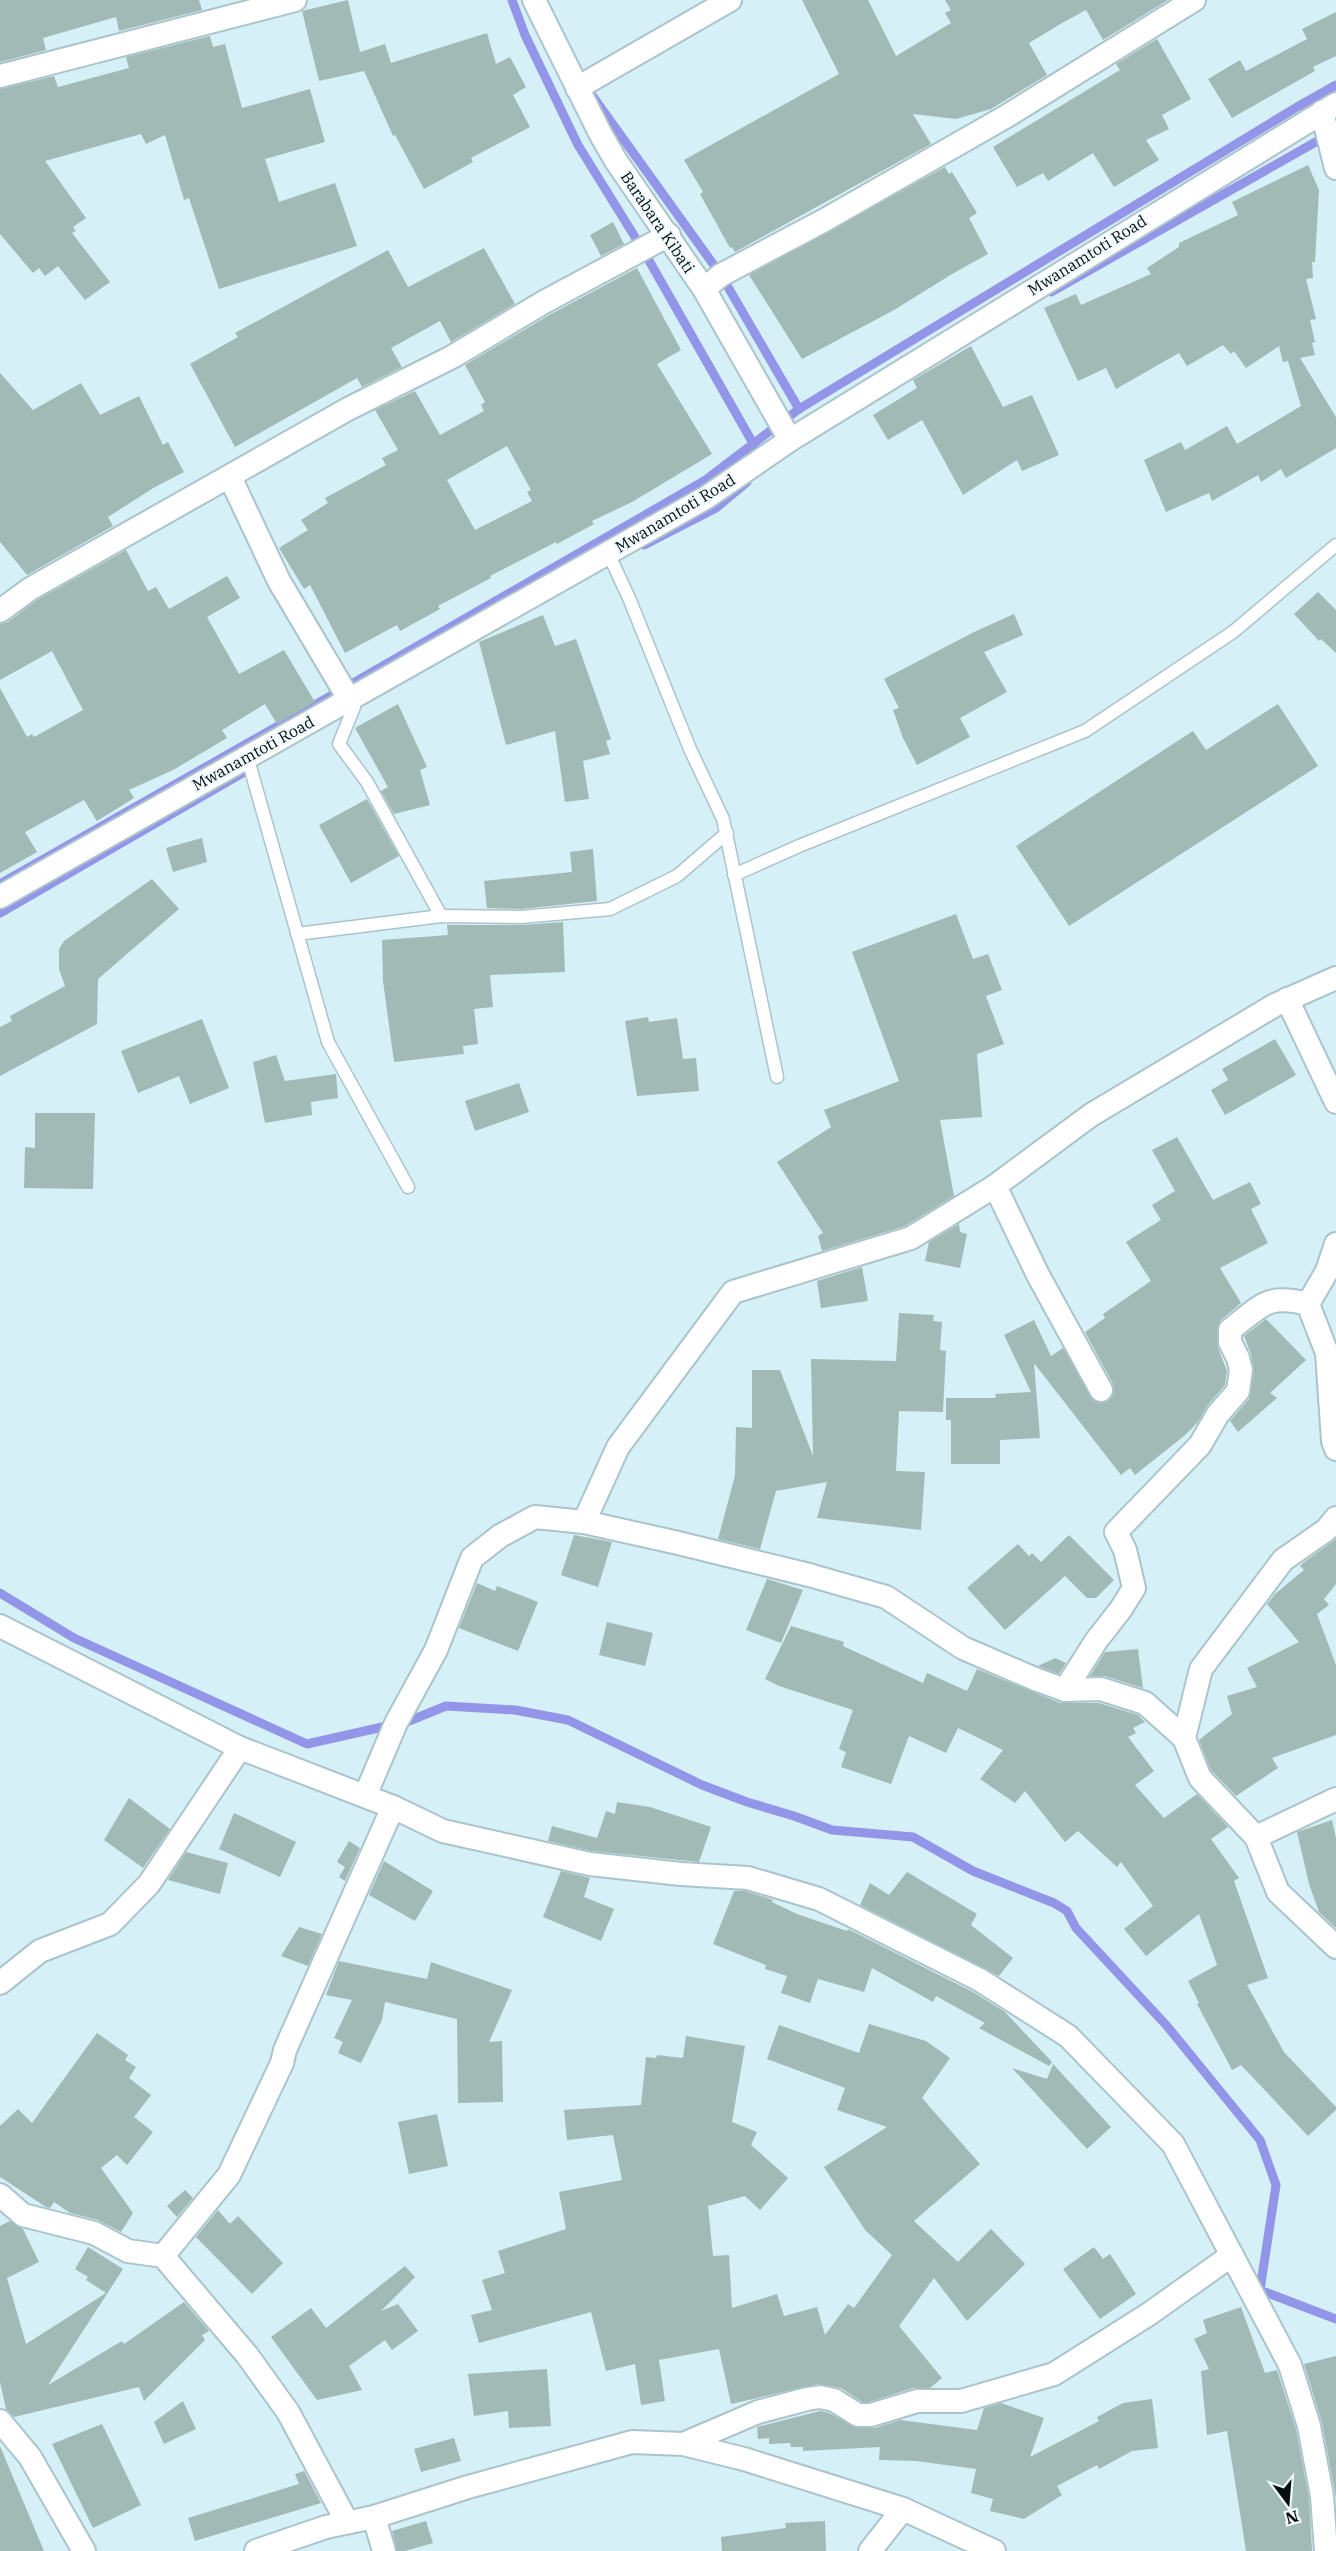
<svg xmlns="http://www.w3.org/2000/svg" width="1336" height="2551" font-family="'IBM Plex Serif',serif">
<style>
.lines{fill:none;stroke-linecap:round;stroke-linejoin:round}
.stream{stroke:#9395e8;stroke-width:9}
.building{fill:#a1bab5;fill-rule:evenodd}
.service-casing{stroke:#abc4cb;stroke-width:15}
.minor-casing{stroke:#abc4cb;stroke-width:26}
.service{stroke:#fff;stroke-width:12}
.minor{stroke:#fff;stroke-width:22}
.labels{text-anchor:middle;stroke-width:5;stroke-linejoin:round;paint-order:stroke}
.street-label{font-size:16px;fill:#060e11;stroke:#f0fafd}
</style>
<rect width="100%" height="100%" fill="#d6f0f7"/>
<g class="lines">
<!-- stream -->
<g class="stream">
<path d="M512,0L525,35L578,145L643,250L754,445"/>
<path d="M591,94L721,275L799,409"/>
<path d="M1051,292L1328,135"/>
<path d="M644,545L716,508L747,482"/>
<path d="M0,884L343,689L704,481L799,409L1297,107L1336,85"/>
<path d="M0,913L251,768"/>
<path d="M0,1593L74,1638L307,1744L409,1721L446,1706L515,1710L568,1720L702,1785L747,1802L794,1816L832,1830L913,1837L973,1871L1054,1903L1067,1911L1076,1928L1167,2026L1260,2140L1276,2185L1260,2290L1336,2319"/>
</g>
</g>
<!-- building -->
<g class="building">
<path d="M0,0H199L202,10L119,31L116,17L43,38L46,50L0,62Z"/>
<path d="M348,0L360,52L385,44L391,63L487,33L496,64L510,57L526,87L513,95L530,127L471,158L473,162L424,189L395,135L393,136L364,71L319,81L302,11Z"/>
<path d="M802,0H868L896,56L951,23L945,13L951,10L945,0H1168L1103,40L1086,10L1062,23L1029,43L1047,75L991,109L956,119L913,114L931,144L735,252L732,247L730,248L700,194L703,192L684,160L839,74Z"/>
<path d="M1336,12V56L1313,67L1315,71L1232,118L1208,79L1240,60L1246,71L1307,39L1302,29Z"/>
<path d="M210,36L213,47L225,44L242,108L310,89L325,142L265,159L279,202L335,183L357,246L219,289L189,198L184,200L165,135L146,144L141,134L45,161L86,218L73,227L76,231L72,233L110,282L85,300L58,266L45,276L39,268L33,273L0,234V89L54,76L58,87L129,68L126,57Z"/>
<path d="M1157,39L1191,99L1162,115L1169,129L1146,140L1159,160L1114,187L1093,153L1048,181L1043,173L1017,187L993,147L1120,70L1116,64Z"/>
<path d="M1308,165L1319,190L1315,262H1312L1313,278L1306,279L1316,319L1310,320L1315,342L1312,343L1315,355L1300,358L1336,417V448L1286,478L1281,469L1261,482L1258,475L1212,501L1209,493L1166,512L1144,460L1181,442L1185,450L1227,426L1237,444L1301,406L1288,361L1283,362L1279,346L1246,368L1234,351L1231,354L1223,345L1187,366L1179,353L1116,389L1106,368L1078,381L1044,308L1076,294L1081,305L1151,274L1147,268L1179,247V243L1238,215L1232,202Z"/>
<path d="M945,167L949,174L952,172L977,213L969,218L988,254L952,274L894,310L802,359L749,275Z"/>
<path d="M613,222L624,244L601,256L590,235Z"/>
<path d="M484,248L515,304L451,342L440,321L391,348L402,367L362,387L357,378L235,447L190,364L238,337L235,333L388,250L408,287Z"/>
<path d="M637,268L681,350L657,364L712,454L632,502L592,521L594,524L557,544L556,542L490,576L491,578L438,606L440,609L400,631L397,625L345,653L310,585L304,589L279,548L308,530L301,520L328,503L325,498L386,465L382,458L398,450L375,410L415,391L440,435L484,411L481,405L485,402L465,365L551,314ZM507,446L531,490L527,492L532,501L475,530L447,480Z"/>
<path d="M971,346L1003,407L1032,395L1059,455L1022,471L1017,460L963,495L922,420L888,440L873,415L917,388L913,380Z"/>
<path d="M0,373L33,410L81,383L100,415L139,396L163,445L168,442L184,472L155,487L108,517L113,526L27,575L0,542Z"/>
<path d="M126,550L148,591L156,587L169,609L227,576L240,598L207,617L239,674L284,650L315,702L277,724L265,704L222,730L227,738L173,770L129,790L134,798L97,821L84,800L25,832L37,852L0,873V688L27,737L32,734L34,737L83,710L52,651L0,680V624L8,622L37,600Z"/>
<path d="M1318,592L1336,610V653L1321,639L1319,641L1294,614Z"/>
<path d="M1014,614L1023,635L984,652L1007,692L960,718L970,737L917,765L903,738L893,710L899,708L884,679L974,632Z"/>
<path d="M543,615L555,646L576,639L611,739L606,741L610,754L583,761L589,799L565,802L555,731L506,745L479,642Z"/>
<path d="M398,704L427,767L420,770L430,805L394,814L381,791L388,787L355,728Z"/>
<path d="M1278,704L1318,766L1069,926L1016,846L1193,731L1206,750Z"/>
<path d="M367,799L399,856L351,883L319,825Z"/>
<path d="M202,838L207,862L173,872L166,848Z"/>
<path d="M593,849L597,901L521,909L487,908L484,881L572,872L570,852Z"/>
<path d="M152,879L179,909L98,979L97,1024L0,1076V1027L12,1021L10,1016L65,986L59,969V949L64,941Z"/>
<path d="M956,914L973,959L988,954L1002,990L986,996L1004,1044L977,1054L982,1117L940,1120L954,1196L905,1226L822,1251L818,1236L823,1233L777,1162L831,1127L824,1110L899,1081L852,952Z"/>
<path d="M563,922L565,972L490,975L493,1007L474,1009L478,1044L463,1046L464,1054L394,1062L383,981L382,940L448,935L447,925H522Z"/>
<path d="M648,1017L649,1022L677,1018L683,1059L696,1058L699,1091L637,1096L625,1021Z"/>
<path d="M202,1019L229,1088L190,1104L179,1076L138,1093L121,1051Z"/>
<path d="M1275,1039L1296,1075L1225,1115L1211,1090L1228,1080L1222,1069Z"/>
<path d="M276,1055L285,1081L336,1074L338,1098L311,1102L312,1115L265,1123L253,1062Z"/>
<path d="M519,1083L529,1112L475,1131L465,1101Z"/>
<path d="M35,1113H95L93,1189L24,1188L25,1147L35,1148Z"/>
<path d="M1177,1137L1213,1200L1250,1182L1261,1204L1251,1209L1268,1243L1220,1268L1241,1303L1221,1320L1217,1329L1218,1348L1227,1371L1225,1385L1208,1405L1198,1422L1184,1436L1135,1475L1130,1468L1121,1475L1034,1363L1040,1438L1000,1440V1464H951V1420H946V1398H996L995,1394L1031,1392L1004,1335L1034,1320L1051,1356L1063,1348L1094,1401L1101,1403L1112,1397L1114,1391L1113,1384L1085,1332L1105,1318L1103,1314L1151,1281L1126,1242L1161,1220L1152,1205L1175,1191L1152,1150Z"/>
<path d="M959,1224L960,1232L967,1234L960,1268L925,1261L929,1242Z"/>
<path d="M862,1267L868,1301L821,1308L817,1281Z"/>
<path d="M899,1313L934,1315L933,1321L942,1322L940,1350L946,1351L943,1412L899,1411L896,1471L925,1472L921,1530L817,1518L827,1482L776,1491L760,1549L718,1539L735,1476L736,1427L752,1428V1370H780L813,1456L811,1359L896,1361Z"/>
<path d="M1266,1319L1306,1360L1270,1393L1277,1398L1238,1432L1230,1421L1249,1399L1254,1371L1251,1354L1244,1336Z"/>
<path d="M574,1535L612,1542L598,1587L561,1575Z"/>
<path d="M1069,1535L1114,1580L1096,1598H1087L1065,1576L1005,1630L967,1588L1018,1544L1029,1556L1032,1553L1041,1562Z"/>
<path d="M1336,1539V1584L1324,1599L1329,1605L1317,1614L1336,1665V1735L1272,1758L1278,1768L1236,1796L1211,1770L1199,1740L1232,1714L1227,1696L1257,1687L1247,1668L1299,1642L1267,1604L1275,1594L1304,1570L1300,1566L1303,1563Z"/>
<path d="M767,1579L803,1590L781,1643L746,1630Z"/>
<path d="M477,1583L495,1591L497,1586L538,1602L518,1651L459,1628Z"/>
<path d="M607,1622L653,1633L645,1666L599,1655Z"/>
<path d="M791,1626L844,1642L843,1646L923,1683L927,1673L967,1691L977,1669L1060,1703H1099L1138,1715L1145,1722L1133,1728L1136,1733L1128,1737L1154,1771L1135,1785L1164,1818L1197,1794L1228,1827L1211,1839L1239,1878L1234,1881L1268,1978L1247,1985L1284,2052L1336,2107V2110L1308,2136L1241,2065L1232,2070L1197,2004L1199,2003L1188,1981L1217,1965L1199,1914L1146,1956L1124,1929L1153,1906L1121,1862L1117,1867L1078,1831L1065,1842L1025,1791L1015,1803L980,1779L1003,1750L958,1728L946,1753L909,1736L891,1784L841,1767L846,1752L839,1749L853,1710L779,1686L765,1679Z"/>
<path d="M1138,1649L1143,1688L1105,1676H1090L1105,1652Z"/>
<path d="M1055,1658L1066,1663L1059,1674L1038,1666Z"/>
<path d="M129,1798L170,1829L143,1868L104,1840Z"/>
<path d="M617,1802L650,1807L711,1827L699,1862L592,1851L548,1841L552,1826L597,1838L606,1811L615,1814Z"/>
<path d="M234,1813L296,1842L280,1877L219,1849Z"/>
<path d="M1332,1820L1336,1838V1928L1319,1912L1309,1884L1297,1832Z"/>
<path d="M349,1841L360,1848L345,1881L339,1877L345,1867L337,1862Z"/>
<path d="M186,1852L228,1863L220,1894L168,1880Z"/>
<path d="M384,1861L433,1891L415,1921L369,1895Z"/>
<path d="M561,1871L590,1878L584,1897L614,1909L601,1941L543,1917Z"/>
<path d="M907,1872L977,1914L971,1925L1013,1958L999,1976L860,1905L870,1883L889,1895Z"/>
<path d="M734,1891H746L773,1900L772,1902L797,1914L847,1931L848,1929L973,1992L1005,2012L1052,2062L1049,2066L979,2028L985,2023L936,1996L933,2002L872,1968L864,1992L818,1979L810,2003L781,1993L787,1976L765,1969L766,1965L713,1944Z"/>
<path d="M299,1927L322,1934L308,1966L281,1956Z"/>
<path d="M339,1961L427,1979L431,1962L512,1990L489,2042L502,2041L503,2102L458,2103L457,2019L385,2002L382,2020L361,2063L338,2053L343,2042L334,2038L352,2000L326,1995Z"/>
<path d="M869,2024L926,2041L950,2058L922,2098L980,2164L914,2221L958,2262L991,2229L1025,2264L967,2321L934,2278L899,2326L942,2378L930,2388H913L869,2402H862L841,2388L818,2384L731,2404L719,2349L659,2360L665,2401L641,2405L635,2364L606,2371L591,2312L479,2343L471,2315L492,2310L482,2280L505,2273L498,2251L566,2229L559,2192L622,2180L613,2135L567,2140L564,2110L641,2105L646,2057L656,2058L657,2055L683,2058L686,2036L745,2046L732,2122L757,2132L751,2145L788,2178L760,2210L745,2196L708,2206L713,2256L729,2255L732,2308L777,2294L784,2316L817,2307L825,2335L848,2304L854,2308L892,2255L865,2230L824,2167L887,2127L837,2110L845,2088L767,2059L779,2025L859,2053Z"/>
<path d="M97,2033L128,2055L125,2060L136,2067L129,2078L151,2095L134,2117L153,2132L127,2165L117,2155L101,2168L133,2213L121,2232L98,2220L70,2213L54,2202L50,2208L46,2207L0,2177V2126L18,2109L32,2123Z"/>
<path d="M1053,2064L1111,2127L1087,2149L1012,2068L1047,2079Z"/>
<path d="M437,2114L448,2166L409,2174L398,2122Z"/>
<path d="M185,2190L193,2198L177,2217L167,2206Z"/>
<path d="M218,2210L230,2224L238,2216L283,2263L252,2294L196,2237Z"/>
<path d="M10,2221L23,2229L39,2262L7,2278L26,2344L106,2293L86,2280L88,2277L75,2269L88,2247L123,2269L48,2385L122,2341L124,2344L184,2302L209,2331L202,2335L205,2340L144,2401L139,2387L14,2417L6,2409L0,2382V2226Z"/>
<path d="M1094,2247L1103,2259L1110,2254L1136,2294L1100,2319L1063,2269Z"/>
<path d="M405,2266L415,2277L381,2311L398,2304L418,2331L392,2350L385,2340L349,2366L362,2390L317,2400L271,2337L311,2308L326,2328Z"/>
<path d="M1241,2307L1265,2373L1277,2370L1296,2429L1309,2498L1312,2551H1246L1227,2431L1207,2435L1201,2371L1209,2369L1194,2339L1207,2333L1203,2320Z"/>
<path d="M1336,2356V2498L1322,2423L1304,2364Z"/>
<path d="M547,2369L551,2426L509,2428L508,2411L474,2416L468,2374Z"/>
<path d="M1152,2399L1158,2448L1132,2451L1099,2469L1097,2465L1057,2486L1062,2495L1024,2519L990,2511L993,2499L971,2493L976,2469L916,2461L879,2460L880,2447L803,2451V2447H791L790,2443L769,2444V2438L758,2439L757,2427L820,2411L829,2413L858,2428H875L900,2420L977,2430L984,2408L1001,2403L1044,2418L1030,2457L1099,2421L1097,2417L1123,2403Z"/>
<path d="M183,2401L196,2429L164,2444L154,2422Z"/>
<path d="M102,2424L141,2505L93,2528L52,2444Z"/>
<path d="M454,2438L461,2461L421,2472L414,2449Z"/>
<path d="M0,2446L44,2551H0Z"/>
<path d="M304,2471L321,2503L195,2541L188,2518L299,2484L295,2474Z"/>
<path d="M426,2521L433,2543L405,2551H397L392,2531Z"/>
<path d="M825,2521L826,2551H722L721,2537L786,2528L785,2523Z"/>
</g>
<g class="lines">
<defs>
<g id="service">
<path d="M608,553L629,598L690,749L723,819L777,1077"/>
<path d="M349,699L354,707L339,744L367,782L441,916"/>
<path d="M247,756L328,1042L408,1187"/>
<path d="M734,875L799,846L1085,731L1233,632L1336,545"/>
<path d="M297,934L441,916L521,917L610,909L677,876L727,833"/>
</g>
<g id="minor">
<path d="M534,0L600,133L616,161L704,289L790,440"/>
<path d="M0,76L295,0"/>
<path d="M577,88L730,0"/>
<path d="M1322,112L1336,168"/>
<path d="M704,289L721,275L823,221L1007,116L1194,0"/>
<path d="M230,477L279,581L349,699"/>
<path d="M0,611L30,589L348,409L452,357L544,302L669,235"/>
<path d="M0,897L707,497L790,440L1336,104"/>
<path d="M1287,999L1336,1102"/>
<path d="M995,1186L1038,1275L1101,1390"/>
<path d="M1308,1304L1327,1353L1333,1441L1336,1449"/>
<path d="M1336,1518L1326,1530L1283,1560L1201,1669L1184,1738L1200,1778L1256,1837L1278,1892L1336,1947"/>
<path d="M584,1522L618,1447L733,1292L911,1238L995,1186L1091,1115L1275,1005L1336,978"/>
<path d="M0,1626L240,1748L393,1807L443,1831L590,1864L681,1874L748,1878L819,1899L980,1980L1068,2036L1173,2144L1290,2365L1309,2426L1322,2496L1326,2551"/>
<path d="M1065,1690L1096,1641L1121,1609L1134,1588L1125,1550L1116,1532L1200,1445L1218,1414L1238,1391L1241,1370L1238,1358L1230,1342V1330C1261,1306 1267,1293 1308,1304L1327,1271L1336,1244"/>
<path d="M365,1796L396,1723L436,1650L472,1558L500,1536L535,1517L584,1522L674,1542L809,1575L886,1597L963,1648L1035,1679L1065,1690L1101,1689L1145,1703L1184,1738"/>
<path d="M1256,1837L1336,1799"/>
<path d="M0,1983L40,1951L110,1924L149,1884L240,1748"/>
<path d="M0,2195L23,2215L94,2233L128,2251L163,2256L247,2355L288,2412L347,2522"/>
<path d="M163,2256L229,2175L282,2063L285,2050L393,1807"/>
<path d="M0,2421L30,2457L84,2551"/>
<path d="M683,2444L758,2412L807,2399L820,2397L834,2400L858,2415H871L917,2401H961L1054,2374L1149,2314L1232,2255"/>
<path d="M374,2517L384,2551"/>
<path d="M256,2551L326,2527L374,2517L468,2487L632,2442L683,2444L744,2459L903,2509L994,2551"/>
<path d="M870,2551L903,2509"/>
</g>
</defs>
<!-- service casing -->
<use href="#service" class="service-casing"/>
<!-- minor casing -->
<use href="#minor" class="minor-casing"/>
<!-- service -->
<use href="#service" class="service"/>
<!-- minor -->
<use href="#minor" class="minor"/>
</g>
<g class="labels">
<!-- street labels -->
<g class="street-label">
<text transform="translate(658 222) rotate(56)" y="6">Barabara Kibati</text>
<text transform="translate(1087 255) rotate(-32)" y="6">Mwanamtoti Road</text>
<text transform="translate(675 513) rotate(-31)" y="6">Mwanamtoti Road</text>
<text transform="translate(253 753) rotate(-29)" y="6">Mwanamtoti Road</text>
</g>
</g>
<!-- north arrow -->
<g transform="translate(1288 2503) rotate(164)" stroke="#f0fafd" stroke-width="4.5" paint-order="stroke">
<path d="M0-4.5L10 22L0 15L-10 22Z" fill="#060e11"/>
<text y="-9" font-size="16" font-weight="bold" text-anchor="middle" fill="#060e11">N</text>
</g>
</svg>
